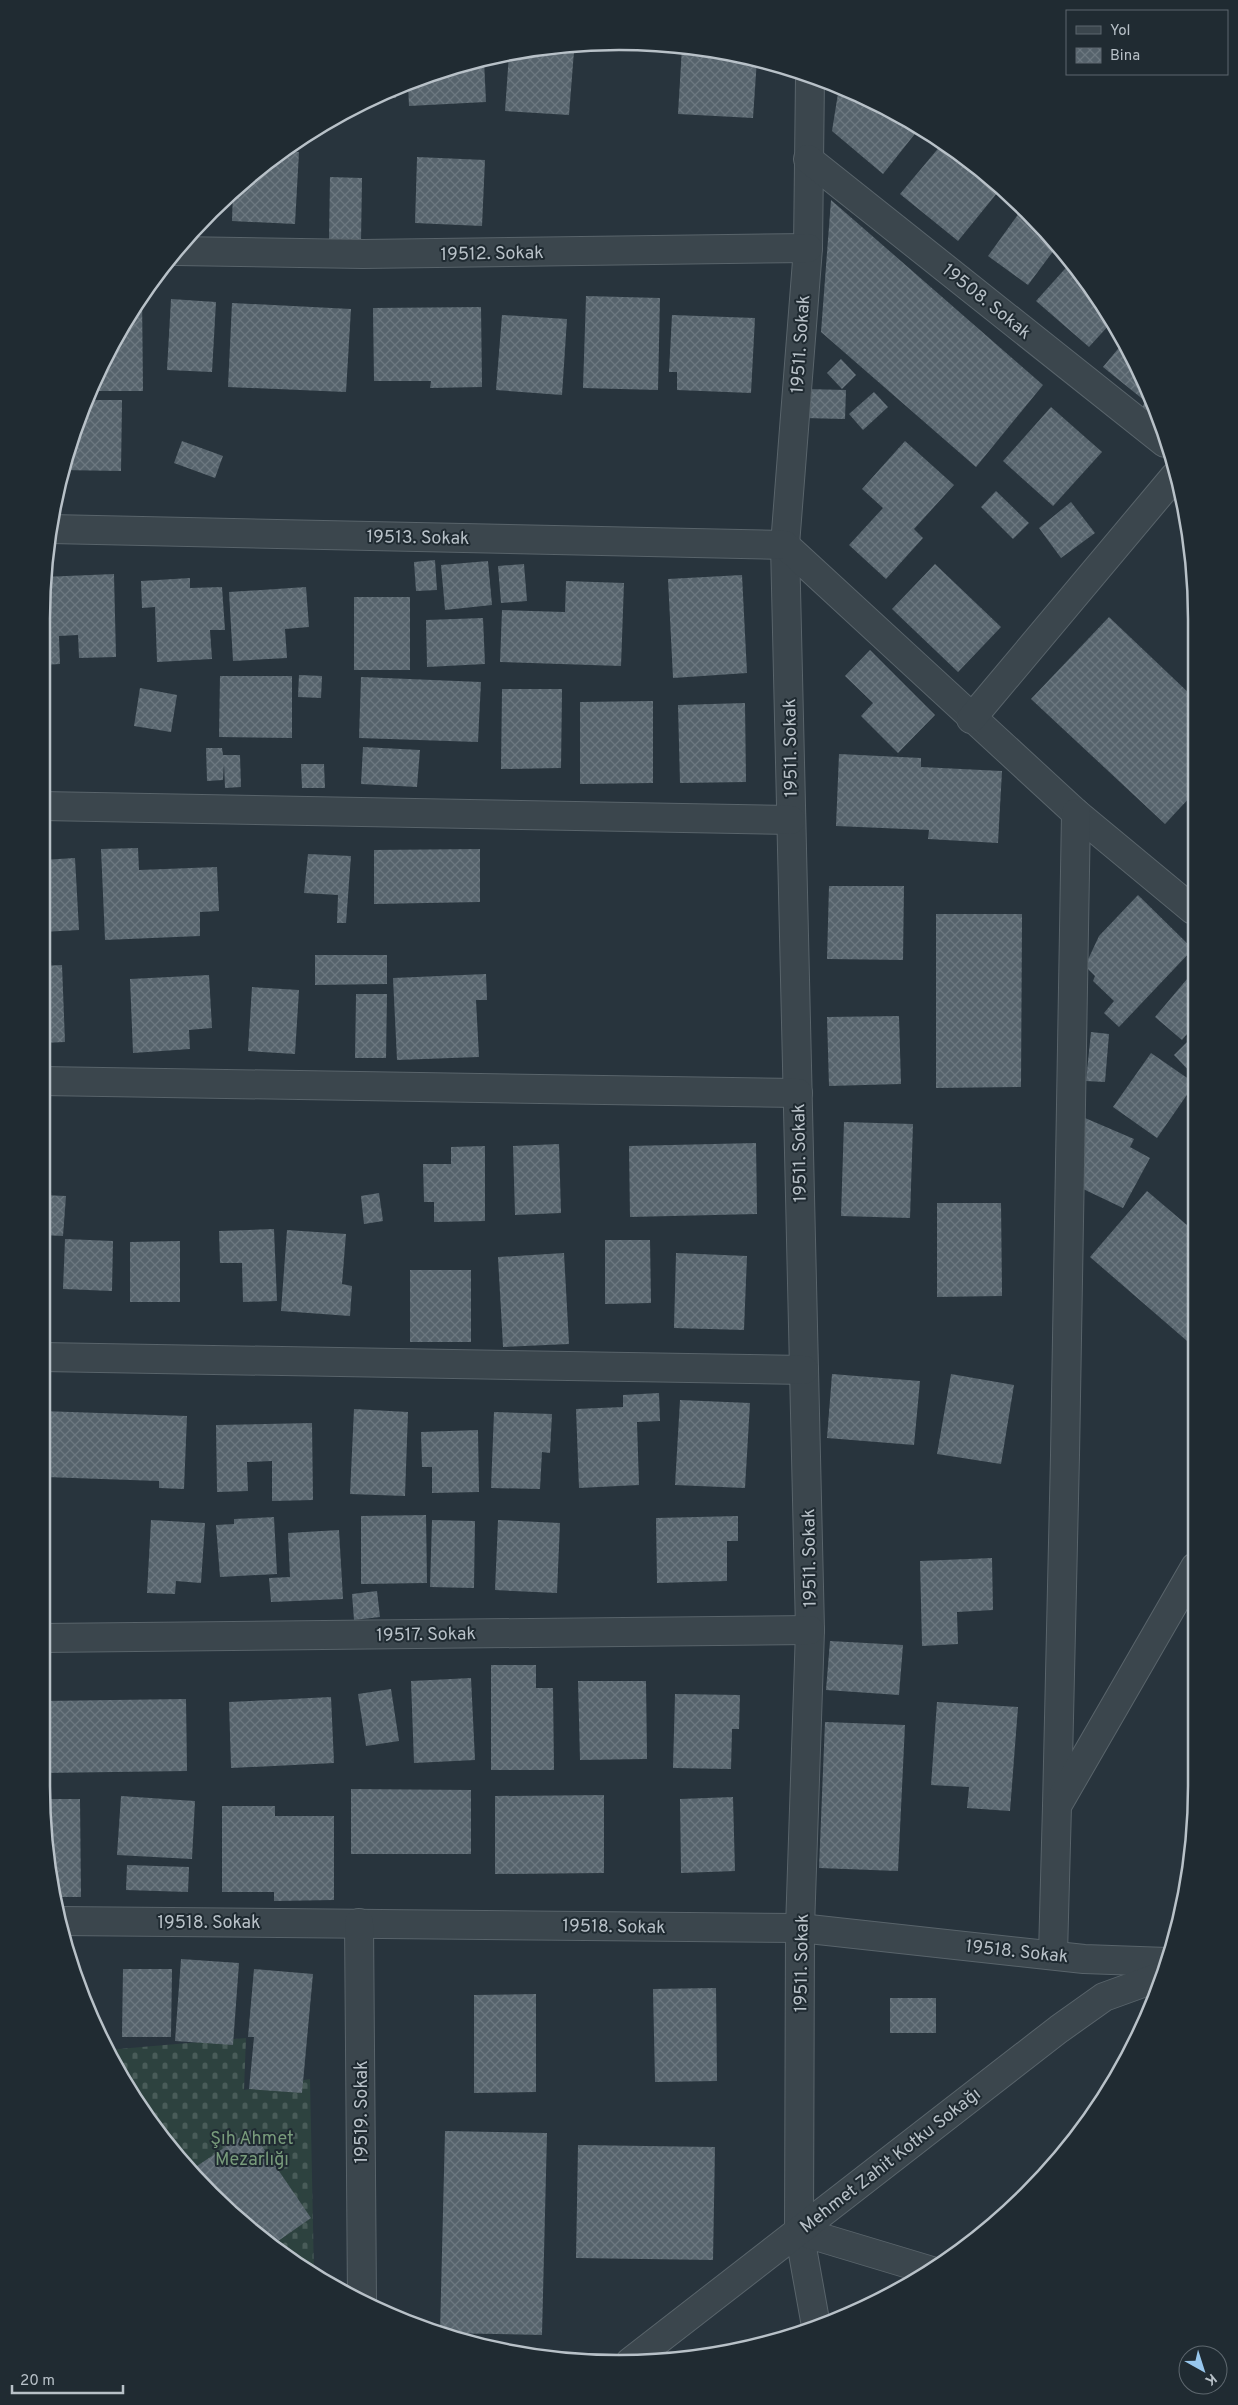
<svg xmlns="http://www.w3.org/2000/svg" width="1238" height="2405" font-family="Overpass,sans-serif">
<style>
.cemetery{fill:url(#cemetery-stones)}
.building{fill:url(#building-cross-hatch)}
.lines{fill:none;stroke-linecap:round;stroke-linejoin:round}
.minor-casing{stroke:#59646b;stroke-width:30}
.minor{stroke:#3b464d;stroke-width:28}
.labels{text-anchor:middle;stroke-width:4;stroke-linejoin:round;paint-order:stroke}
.street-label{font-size:18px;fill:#b8c1c8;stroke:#202b32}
.park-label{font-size:18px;fill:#789b7b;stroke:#202b32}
.rim{fill:none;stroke:#b8c1c8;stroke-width:2.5}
</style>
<defs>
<pattern id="cemetery-stones" width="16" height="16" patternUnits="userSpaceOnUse" patternTransform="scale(1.25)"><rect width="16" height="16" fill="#2d423f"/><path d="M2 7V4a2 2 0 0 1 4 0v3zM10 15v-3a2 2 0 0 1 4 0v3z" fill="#495c59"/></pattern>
<pattern id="building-cross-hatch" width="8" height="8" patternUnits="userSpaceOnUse" patternTransform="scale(1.25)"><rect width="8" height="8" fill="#56636c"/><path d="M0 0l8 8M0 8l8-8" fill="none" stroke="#6c7880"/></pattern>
</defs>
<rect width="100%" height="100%" fill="#28343d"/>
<!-- cemetery -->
<path class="cemetery" d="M246,2038L244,2090L310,2079L314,2275C236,2233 144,2130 107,2050Z"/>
<!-- building -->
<g class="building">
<path d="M682,47L757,59L753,118L678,114Z"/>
<path d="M533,49L574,51L569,115L505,111L509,54Z"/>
<path d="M484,60L486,102L409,106L408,83L434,72Z"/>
<path d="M839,87L875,101L918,130L883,174L832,131Z"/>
<path d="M395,89L396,98H375Z"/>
<path d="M941,145L1002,187L958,241L900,194Z"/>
<path d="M285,151L299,152L295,224L232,221L233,190Z"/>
<path d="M417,157L485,160L482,226L415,223Z"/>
<path d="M330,177L362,178L361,241L329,240Z"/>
<path d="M831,200L1043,385L976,467L821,332Z"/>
<path d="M1022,209L1057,246L1028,285L988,256Z"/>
<path d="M1072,261L1078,268L1110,324L1089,347L1036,301Z"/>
<path d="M142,296L143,391H90L101,363Z"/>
<path d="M586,296L660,298L658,390L583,388Z"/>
<path d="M171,299L216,302L212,372L167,370Z"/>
<path d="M232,303L351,309L346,392L228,387Z"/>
<path d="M481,307L482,387L430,388L431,381H374L373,308Z"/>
<path d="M502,315L567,319L562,395L496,390Z"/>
<path d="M672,315L755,318L751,393L677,390V372H669Z"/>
<path d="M1122,344L1153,398L1162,431L1140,414L1145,401L1103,367Z"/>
<path d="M841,359L856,375L842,389L827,373Z"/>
<path d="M805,389L846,390L845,419L804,418Z"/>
<path d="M874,392L888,407L863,430L849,414Z"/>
<path d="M87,400H122L121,471L61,470Z"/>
<path d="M1051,407L1102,452L1053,506L1003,461Z"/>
<path d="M182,441L223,456L215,478L174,463Z"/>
<path d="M905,441L954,485L914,529L923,538L886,579L849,545L883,508L862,489Z"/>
<path d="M996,491L1029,523L1013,539L981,507Z"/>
<path d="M1071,502L1095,533L1061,558L1039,528Z"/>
<path d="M435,560L437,590L416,591L414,562Z"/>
<path d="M488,561L492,605L445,610L441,565Z"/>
<path d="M524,564L527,601L501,603L498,566Z"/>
<path d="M935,564L1001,627L958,672L892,609Z"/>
<path d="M114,574L116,657L79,658L78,635L59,636L60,664L42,665L43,577Z"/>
<path d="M742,575L747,673L673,678L668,579Z"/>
<path d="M190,578V588L222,587L225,630H210L212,659L157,662L155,607L142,608L141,581Z"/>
<path d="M566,581L624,583L621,666L500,662L502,610L565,612Z"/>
<path d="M306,587L309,627L285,629L287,658L233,661L229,592Z"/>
<rect x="354" y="597" width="56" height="73"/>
<path d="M1109,617L1192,696L1193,794L1165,824L1031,699Z"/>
<path d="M483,618L485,664L427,667L426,620Z"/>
<path d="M870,650L935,715L898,753L861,716L873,703L845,676Z"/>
<path d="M299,675L322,676L321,698L298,697Z"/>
<path d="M220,676H292V738L219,737Z"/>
<path d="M361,677L481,682L478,742L359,738Z"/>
<path d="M140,688L177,695L171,732L134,726Z"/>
<path d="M502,689H562L561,768L501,769Z"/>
<path d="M653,701V783L580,784V702Z"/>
<path d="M745,703L746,782L680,783L678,705Z"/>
<path d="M363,747L420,750L417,787L361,784Z"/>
<path d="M206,748H222L223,755H240L241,787L225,788L224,763L223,780L207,781Z"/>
<path d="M839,754L921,758V767L1002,771L998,843L928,839L929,830L836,826Z"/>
<path d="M301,764H324L325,788H302Z"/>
<path d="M138,848L139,870L217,867L219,911L200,912V936L105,940L101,849Z"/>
<path d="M480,849V902L374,904V850Z"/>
<path d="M308,854L351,856L346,923H337L338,895L304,893Z"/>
<path d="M75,858L79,930L42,932V860Z"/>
<path d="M829,886H904L903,960L827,959Z"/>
<path d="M1138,895L1193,949L1119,1027L1104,1013L1114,1001L1093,981L1095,976L1085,966L1099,936Z"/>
<path d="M936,914H1022L1021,1087L936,1088Z"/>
<path d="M315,955H387V984L315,985Z"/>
<path d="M62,965L65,1042L42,1043V966Z"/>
<path d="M1193,972V1027L1182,1040L1155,1017Z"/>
<path d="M486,974L487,1000H476L479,1057L397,1060L393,978Z"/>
<path d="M209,975L212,1028L189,1030L190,1049L133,1053L130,979Z"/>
<path d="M252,987L299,990L295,1054L248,1051Z"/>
<path d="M356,994H387L386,1058H355Z"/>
<path d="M899,1016L901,1084L829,1086L827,1017Z"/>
<path d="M1091,1032L1109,1034L1105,1082L1086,1081Z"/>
<path d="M1190,1039L1193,1043V1075L1174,1055Z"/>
<path d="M1151,1053L1193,1082V1086L1157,1138L1113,1107Z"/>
<path d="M1085,1118L1134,1139L1130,1147L1150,1158L1123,1208L1081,1188Z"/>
<path d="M844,1122L913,1124L910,1218L841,1216Z"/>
<path d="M756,1143L757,1214L630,1217L629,1146Z"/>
<path d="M559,1144L561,1213L515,1215L513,1146Z"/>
<path d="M485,1146V1221L434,1222V1202H424L423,1164H451V1147Z"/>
<path d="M1147,1191L1194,1231V1347L1090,1257Z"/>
<path d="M379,1193L383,1221L364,1224L361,1196Z"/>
<path d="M42,1195L66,1196L63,1236L42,1235Z"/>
<path d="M937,1203H1001L1002,1296L937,1297Z"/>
<path d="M274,1229L277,1301L243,1302L242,1263H220L219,1231Z"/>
<path d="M287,1230L346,1234L342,1284L352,1286L350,1316L281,1311Z"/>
<path d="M65,1239L113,1241L112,1291L63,1289Z"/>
<path d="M605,1240H650L651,1303L605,1304Z"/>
<path d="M180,1241V1302H130V1242Z"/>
<path d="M564,1253L569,1344L503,1347L498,1257Z"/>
<path d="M676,1253L747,1256L744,1330L674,1328Z"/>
<rect x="410" y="1270" width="61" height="72"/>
<path d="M42,1280L49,1281L48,1328H42Z"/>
<path d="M832,1374L920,1381L914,1445L827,1438Z"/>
<path d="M951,1374L1014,1385L1001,1464L937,1454Z"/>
<path d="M659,1393L660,1421L637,1422L639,1485L579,1488L576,1409L623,1407V1395Z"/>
<path d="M680,1400L750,1403L745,1488L675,1485Z"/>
<path d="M354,1409L408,1412L405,1496L350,1494Z"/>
<path d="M42,1411L187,1416L184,1489L159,1488V1481L45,1477V1486H42Z"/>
<path d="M494,1412L552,1414L550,1453L542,1452L540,1489L491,1488Z"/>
<path d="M312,1423L313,1500L272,1501V1461L247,1462L248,1491L217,1492L216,1425Z"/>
<path d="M478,1430L479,1492L432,1493V1467H422L421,1432Z"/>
<path d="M426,1515L427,1583L361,1584V1516Z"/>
<path d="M738,1516V1541H727V1581L657,1583L656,1518Z"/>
<path d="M274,1517L277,1574L220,1577L216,1525L234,1524V1519Z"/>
<path d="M151,1520L205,1523L201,1583L176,1581L175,1594L147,1593Z"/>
<path d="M432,1520L475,1521L474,1588L430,1587Z"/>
<path d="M498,1520L560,1523L557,1593L495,1590Z"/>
<path d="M339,1530L343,1599L271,1602L269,1578L290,1577L288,1533Z"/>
<path d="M992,1558L993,1610L957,1612L958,1644L922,1646L920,1561Z"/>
<rect x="41" y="1561" width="2" height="38"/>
<path d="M377,1591L380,1617L354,1620L352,1594Z"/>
<path d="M830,1641L903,1645L899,1695L826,1690Z"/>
<path d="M491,1665H536V1688H553L554,1770H491Z"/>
<path d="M471,1678L475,1760L414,1763L411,1681Z"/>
<path d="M578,1681H646L647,1759L580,1760Z"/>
<path d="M391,1689L399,1741L366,1746L358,1694Z"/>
<path d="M675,1694L740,1695L739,1729H732L731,1769L673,1768Z"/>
<path d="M331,1697L334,1763L231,1768L229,1702Z"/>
<path d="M186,1699L187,1771L41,1773V1701Z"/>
<path d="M937,1702L1018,1707L1010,1811L967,1808L969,1787L931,1785Z"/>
<path d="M825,1722L905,1725L898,1871L819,1868Z"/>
<path d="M351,1789L471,1790V1854H351Z"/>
<path d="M604,1795V1873L495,1874V1796Z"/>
<path d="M121,1796L195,1801L192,1859L117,1855Z"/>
<path d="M733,1797L735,1871L681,1873L680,1799Z"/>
<path d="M43,1799H80L81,1897H52Z"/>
<path d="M222,1806H275V1816H334V1900L274,1901V1892H222Z"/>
<path d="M127,1865L189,1867L188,1892L126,1890Z"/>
<path d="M181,1959L239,1963L233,2045L175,2041Z"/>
<path d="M123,1969H172L171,2037H122Z"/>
<path d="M254,1969L313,1974L302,2093L249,2089L254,2037H248Z"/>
<path d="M716,1988L717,2081L655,2082L653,1989Z"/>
<path d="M536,1994V2092L474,2093V1995Z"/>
<rect x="890" y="1998" width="46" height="35"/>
<path d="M251,2130L311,2218L271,2246L238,2220L191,2170Z"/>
<path d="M445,2131L547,2133L542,2335L440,2333Z"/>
<path d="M578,2145L715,2147L713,2260L576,2258Z"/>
</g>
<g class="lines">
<defs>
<g id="minor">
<path d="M810,77L808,248L785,545L810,1630L800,1928L799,2231L816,2326"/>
<path d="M808,159L1165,443"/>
<path d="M176,251L363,254L808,248"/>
<path d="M51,529L785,545L1076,813L1193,910"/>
<path d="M971,719L1174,477"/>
<path d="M42,806L791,820"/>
<path d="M42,1081L798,1093"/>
<path d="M42,1357L804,1370"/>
<path d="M41,1638L810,1630"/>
<path d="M1057,1806L1065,1455L1076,813"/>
<path d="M58,1921L800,1928L1084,1959L1167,1962"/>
<path d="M359,1923L362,2301"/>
<path d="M1053,1954L1057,1806L1195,1567"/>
<path d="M799,2231L932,2271"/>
<path d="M630,2362L1059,2029L1104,1997L1162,1976"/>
</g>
</defs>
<!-- minor casing -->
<use href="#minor" class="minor-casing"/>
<!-- minor -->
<use href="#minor" class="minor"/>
</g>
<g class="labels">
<!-- street labels -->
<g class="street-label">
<text transform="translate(492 253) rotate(-1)" y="6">19512. Sokak</text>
<text transform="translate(987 301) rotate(39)" y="6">19508. Sokak</text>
<text transform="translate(800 344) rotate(-86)" y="6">19511. Sokak</text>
<text transform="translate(418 537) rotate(1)" y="6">19513. Sokak</text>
<text transform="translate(790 748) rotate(-91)" y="6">19511. Sokak</text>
<text transform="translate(799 1153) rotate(-91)" y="6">19511. Sokak</text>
<text transform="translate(809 1558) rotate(-91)" y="6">19511. Sokak</text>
<text transform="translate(426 1634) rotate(-1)" y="6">19517. Sokak</text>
<text x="209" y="1928">19518. Sokak</text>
<text transform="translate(614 1926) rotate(1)" y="6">19518. Sokak</text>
<text transform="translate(1017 1951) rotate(6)" y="6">19518. Sokak</text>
<text transform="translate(801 1963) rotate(-89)" y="6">19511. Sokak</text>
<text transform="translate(361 2112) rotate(-90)" y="6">19519. Sokak</text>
<text transform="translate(890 2160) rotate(-38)" y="6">Mehmet Zahit Kotku Sokağı</text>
</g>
<!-- park labels -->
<g class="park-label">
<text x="252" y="2144">Şıh Ahmet<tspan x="252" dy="21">Mezarlığı</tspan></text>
</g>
</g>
<!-- crop -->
<path d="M0 0H1238V2405H0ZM619 50H619A569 569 0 0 1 1188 619V1786A569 569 0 0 1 619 2355H619A569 569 0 0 1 50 1786V619A569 569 0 0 1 619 50Z" fill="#202b32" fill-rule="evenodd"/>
<path class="rim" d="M619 50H619A569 569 0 0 1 1188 619V1786A569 569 0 0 1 619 2355H619A569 569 0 0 1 50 1786V619A569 569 0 0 1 619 50Z"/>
<!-- legend -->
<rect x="1066" y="10" width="162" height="65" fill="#202b32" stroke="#5d676e"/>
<rect x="1076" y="26" width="25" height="8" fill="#3b464d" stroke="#5d676e"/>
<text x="1110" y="35" font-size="15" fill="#b8c1c8">Yol</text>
<rect x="1076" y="48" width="25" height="15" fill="url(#building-cross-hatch)" stroke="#5d676e"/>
<text x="1110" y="60" font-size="15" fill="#b8c1c8">Bina</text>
<!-- north arrow -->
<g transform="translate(1203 2370) rotate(141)"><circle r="24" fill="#202b32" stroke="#5d676e"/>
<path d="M0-4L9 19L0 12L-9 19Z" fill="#98c7ed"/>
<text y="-8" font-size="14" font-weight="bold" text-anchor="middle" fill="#b8c1c8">K</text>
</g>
<!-- scale -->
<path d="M12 2385v8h111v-8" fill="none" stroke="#b8c1c8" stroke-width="2.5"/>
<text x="20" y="2385" font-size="15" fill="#b8c1c8" stroke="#202b32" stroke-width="4" paint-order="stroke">20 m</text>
</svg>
